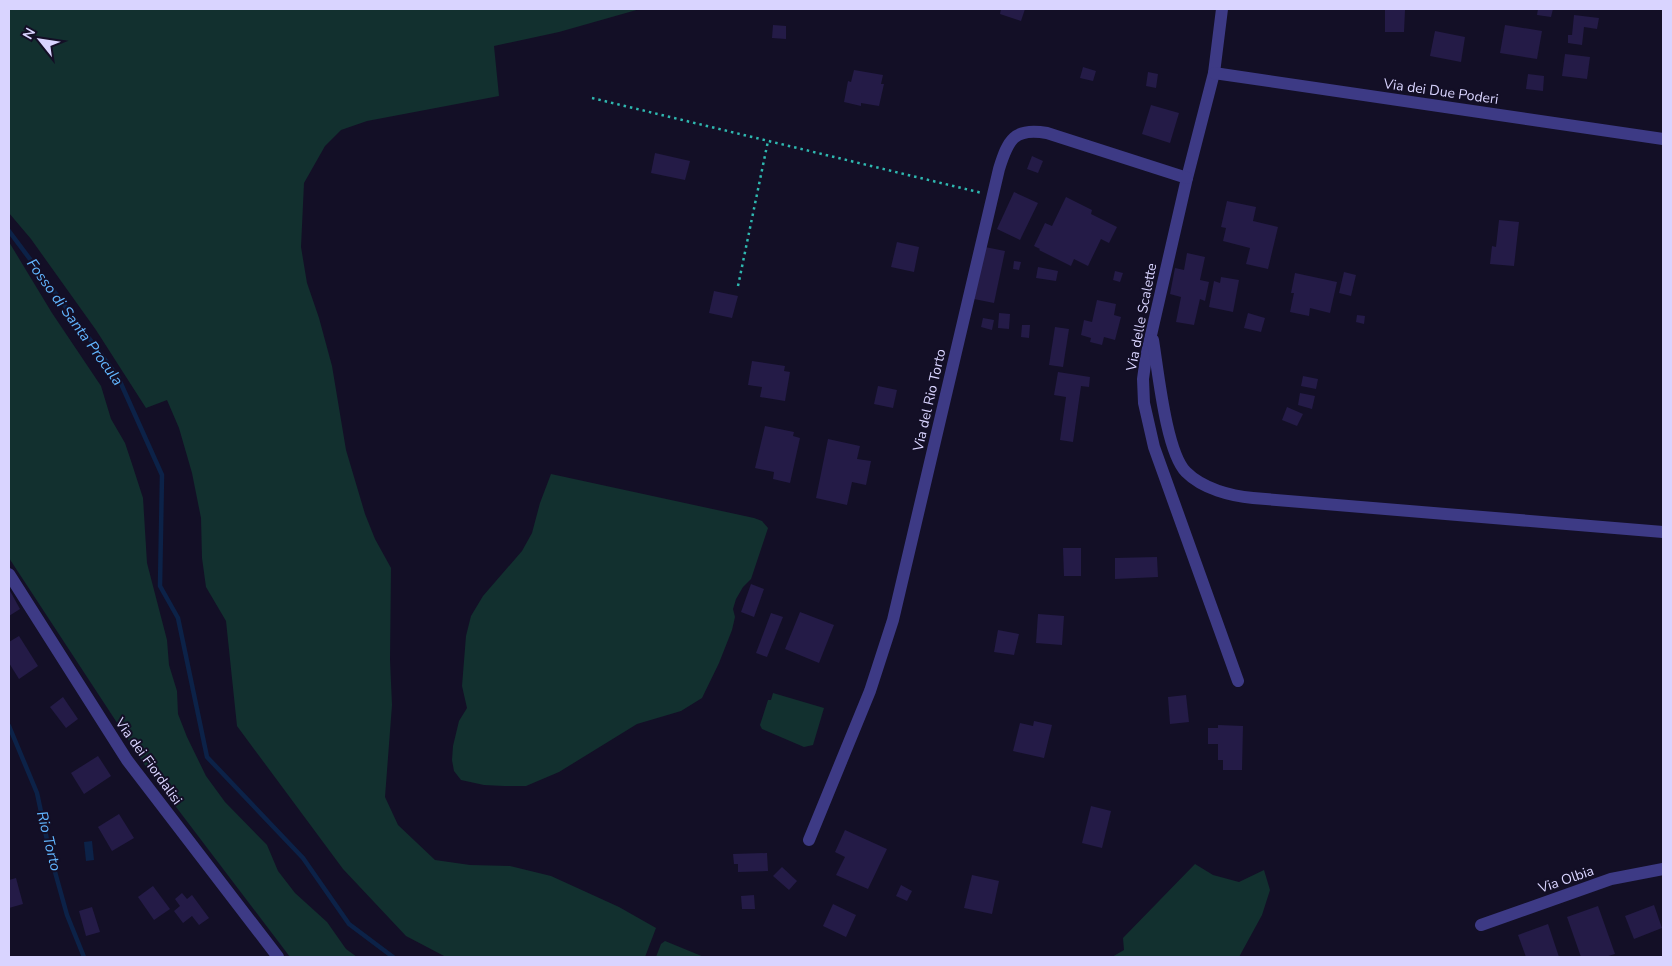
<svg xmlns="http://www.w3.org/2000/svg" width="1672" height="966" font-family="'Nunito Sans',sans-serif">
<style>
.green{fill:#12302f}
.water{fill:#0c2248}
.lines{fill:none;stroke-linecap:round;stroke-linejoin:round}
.stream{stroke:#0c2248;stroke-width:4.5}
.building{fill:#241b47}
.path{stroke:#2fb8b0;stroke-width:2.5;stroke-dasharray:2.5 4;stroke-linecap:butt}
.minor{stroke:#3d3a85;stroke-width:12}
.labels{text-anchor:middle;stroke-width:4;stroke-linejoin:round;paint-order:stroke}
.street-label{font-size:14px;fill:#d9d4ff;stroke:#130f26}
.water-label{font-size:15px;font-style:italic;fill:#62b6ff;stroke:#130f26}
</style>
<rect width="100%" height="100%" fill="#130f26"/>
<!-- green -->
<g class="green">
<path d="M9,9H640L559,32L494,46L499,96L367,121L341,130L325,146L304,183L301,247L307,283L319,318L332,366L346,450L365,514L375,539L391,568L390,660L392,705L385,797L398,825L435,860L470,865L510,866L551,876L619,907L656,928L645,957H446L406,936L343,869L237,726L226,621L206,587L202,558L201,518L192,473L179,428L167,400L146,408L96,330L31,239L9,213Z"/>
<path d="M9,242L52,313L101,386L111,419L125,443L132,464L143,498L147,563L167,640L169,665L177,691L178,714L187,737L206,776L225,802L267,845L278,871L295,893L327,922L346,949L357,957H290L148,770L9,558Z"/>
<path d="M551,474L754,518L762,521L768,528L751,579L743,587L736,599L733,609L735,617L732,630L719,663L702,698L681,711L637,724L559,772L526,786H504L484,785L461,780L454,771L452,760L453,746L459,721L467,708L462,686L466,636L471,616L483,596L522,551L532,533L540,503Z"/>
<path d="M773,693L824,708L813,745L804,747L762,729L760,725L768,700H771Z"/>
<path d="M1195,864L1213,875L1239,882L1264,870L1270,890L1262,915L1239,957H1112L1124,950L1123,938Z"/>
<path d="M665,941L704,957H656L661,944Z"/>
</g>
<!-- water -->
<path class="water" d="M92,841L94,860L86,861L84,842Z"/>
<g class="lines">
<!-- stream -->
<g class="stream">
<path d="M9,231L118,377L162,475L160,586L178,618L207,757L303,858L349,924L393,957"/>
<path d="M9,726L37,793L50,854L67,915L84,957"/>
</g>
</g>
<!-- building -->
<g class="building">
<path d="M1001,9H1025L1021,21L1000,14Z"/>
<path d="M1538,9H1553L1551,17L1537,15Z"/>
<path d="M1385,10H1405L1404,32H1385Z"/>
<path d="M1574,15L1599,18L1597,29L1584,27L1582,45L1568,43V35H1572Z"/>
<path d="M773,25L786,26V39L772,38Z"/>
<path d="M1505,25L1542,31L1537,59L1500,53Z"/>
<path d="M1435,31L1465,37L1461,62L1430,56Z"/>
<path d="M1565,54L1590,57L1587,79L1562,76Z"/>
<path d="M1083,67L1096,71L1093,81L1080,78Z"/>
<path d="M854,70L883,75L881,84H884L879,106L861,103V106L844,102L848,81L851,82Z"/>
<path d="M1148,72L1158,74L1156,88L1146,86Z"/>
<path d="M1528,74L1544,76L1543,91L1526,89Z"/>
<path d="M1151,105L1179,113L1170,143L1142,134Z"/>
<path d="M655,153L690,161L685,180L651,173Z"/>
<path d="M1032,156L1043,161L1038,173L1027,169Z"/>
<path d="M1014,192L1038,203L1020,240L997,229Z"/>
<path d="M1066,197L1092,210L1091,214L1117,227L1109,243L1101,239L1088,266L1074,259L1071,266L1039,250L1040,249L1034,246L1045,223L1052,226Z"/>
<path d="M1227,201L1256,207L1253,221L1278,227L1268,269L1246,264L1250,248L1223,241L1226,228L1221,227Z"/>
<path d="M1499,220L1519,222L1514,266L1490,264L1492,246L1496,247Z"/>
<path d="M897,242L919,247L914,272L891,267Z"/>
<path d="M985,247L1005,251L994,303L974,299Z"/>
<path d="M1187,253L1205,257L1200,280L1209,282L1205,301L1200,299L1194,325L1176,322L1181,297L1170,294L1175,268L1184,270Z"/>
<path d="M1014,261L1021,262L1019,270L1013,269Z"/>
<path d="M1038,267L1058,271L1056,281L1036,278Z"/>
<path d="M1115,271L1123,273L1120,282L1113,280Z"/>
<path d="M1344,272L1356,275L1351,296L1339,293Z"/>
<path d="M1295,273L1337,282L1330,313L1310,308L1309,316L1290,312L1294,293H1291Z"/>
<path d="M1221,277L1239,280L1233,312L1209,307L1214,281L1220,283Z"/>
<path d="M714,291L738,296L732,318L709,313Z"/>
<path d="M1097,300L1116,304L1114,315L1121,317L1115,340L1104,337L1102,345L1090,342L1091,338L1081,335L1084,320L1092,322Z"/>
<path d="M999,313L1010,314L1009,329L998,328Z"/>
<path d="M1248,313L1265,318L1261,332L1244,328Z"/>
<path d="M1357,315L1365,316L1364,324L1356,322Z"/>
<path d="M983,318L994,320L992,330L981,327Z"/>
<path d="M1022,325H1030L1029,338L1021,337Z"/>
<path d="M1055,327L1069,329L1063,367L1049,365Z"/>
<path d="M752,361L785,366L784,371L790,372L785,401L760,397L762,387L748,385Z"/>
<path d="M1058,372L1090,377L1089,387L1081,386L1073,442L1060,440L1066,397L1054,395Z"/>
<path d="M1303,376L1318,379L1316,389L1301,386Z"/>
<path d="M878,386L897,390L893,408L874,404Z"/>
<path d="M1300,393L1315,396L1312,409L1298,405Z"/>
<path d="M1287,407L1303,414L1297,426L1282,420Z"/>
<path d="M765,426L794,432L793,436L800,438L790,483L773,479L774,472L755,468Z"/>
<path d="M828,439L860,446L857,459L871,461L866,485L852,482L847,505L816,498Z"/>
<path d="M1063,548H1081V576H1064Z"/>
<path d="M1157,557L1158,577L1115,579V558Z"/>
<path d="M751,584L764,589L754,617L741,612Z"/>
<path d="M9,589L20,609L9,616Z"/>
<path d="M800,612L834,625L819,663L785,649Z"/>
<path d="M771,613L783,617L767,657L756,653Z"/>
<path d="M1038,614L1064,616L1062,645L1036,643Z"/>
<path d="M998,630L1019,634L1014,655L994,652Z"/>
<path d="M19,636L38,666L19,679L9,663V642Z"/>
<path d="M1186,695L1189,722L1170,724L1168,697Z"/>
<path d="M63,697L78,719L66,728L50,707Z"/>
<path d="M1034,721L1052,725L1044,758L1013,751L1020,723L1033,726Z"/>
<path d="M1218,725L1243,726L1242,770H1223V760H1218V744H1208V728H1218Z"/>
<path d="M98,756L111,776L84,794L71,773Z"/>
<path d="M1091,806L1111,811L1102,848L1082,843Z"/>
<path d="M119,814L134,838L112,851L98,827Z"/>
<path d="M845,830L887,849L868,889L836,875L845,857L835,852Z"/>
<path d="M767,853L768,871L738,872V864H734L733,854Z"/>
<path d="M782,867L797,881L789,890L773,876Z"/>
<path d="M972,875L999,881L992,914L964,908Z"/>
<path d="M16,878L23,904L9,908V880Z"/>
<path d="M901,885L912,891L907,901L896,896Z"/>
<path d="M153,886L170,909L154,920L138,897Z"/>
<path d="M182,893L187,899L192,895L209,918L199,925L192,916L183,923L174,911L180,906L175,899Z"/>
<path d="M754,895L755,909H742L741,896Z"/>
<path d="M833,904L856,915L846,937L823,926Z"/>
<path d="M1654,905L1662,928L1634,939L1625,916Z"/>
<path d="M1598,906L1615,954L1605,957H1581L1567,917Z"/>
<path d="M92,907L100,932L86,936L79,911Z"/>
<path d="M1548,924L1559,957H1526L1518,935Z"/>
</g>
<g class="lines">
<!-- path -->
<g class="path">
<path d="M592,98L982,193"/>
<path d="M738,286L768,141"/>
</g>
<!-- minor -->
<g class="minor">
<path d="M1222,9L1214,73L1187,178L1146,357L1143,379L1144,403L1154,447L1238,681"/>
<path d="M1214,73L1663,139"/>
<path d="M1153,340C1158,370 1166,452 1186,472C1203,489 1231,496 1253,498L1663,532"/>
<path d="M9,574L127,760L278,957"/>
<path d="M809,840L870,691L893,620L999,169C1008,140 1014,127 1047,133L1187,178"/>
<path d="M1481,925L1611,879L1663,869"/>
</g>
</g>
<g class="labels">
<!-- street labels -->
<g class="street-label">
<text transform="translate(1441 91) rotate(8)" y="5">Via dei Due Poderi</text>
<text transform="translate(1141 317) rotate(-79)" y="5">Via delle Scalette</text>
<text transform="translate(929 400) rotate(-77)" y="5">Via del Rio Torto</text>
<text transform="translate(149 761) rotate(54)" y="5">Via dei Fiordalisi</text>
<text transform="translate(1566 879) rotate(-19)" y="5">Via Olbia</text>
</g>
<!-- water labels -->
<g class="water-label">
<text transform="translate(75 322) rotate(54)" y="5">Fosso di Santa Procula</text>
<text transform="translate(49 841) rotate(76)" y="5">Rio Torto</text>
</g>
</g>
<!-- border -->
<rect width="1672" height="966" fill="none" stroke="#d9d4ff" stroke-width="20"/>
<!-- north arrow -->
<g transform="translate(40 40) rotate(300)" stroke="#130f26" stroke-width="4" paint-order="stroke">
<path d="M0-4L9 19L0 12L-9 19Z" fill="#d9d4ff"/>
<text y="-8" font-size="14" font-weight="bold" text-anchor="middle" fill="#d9d4ff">N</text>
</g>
</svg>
